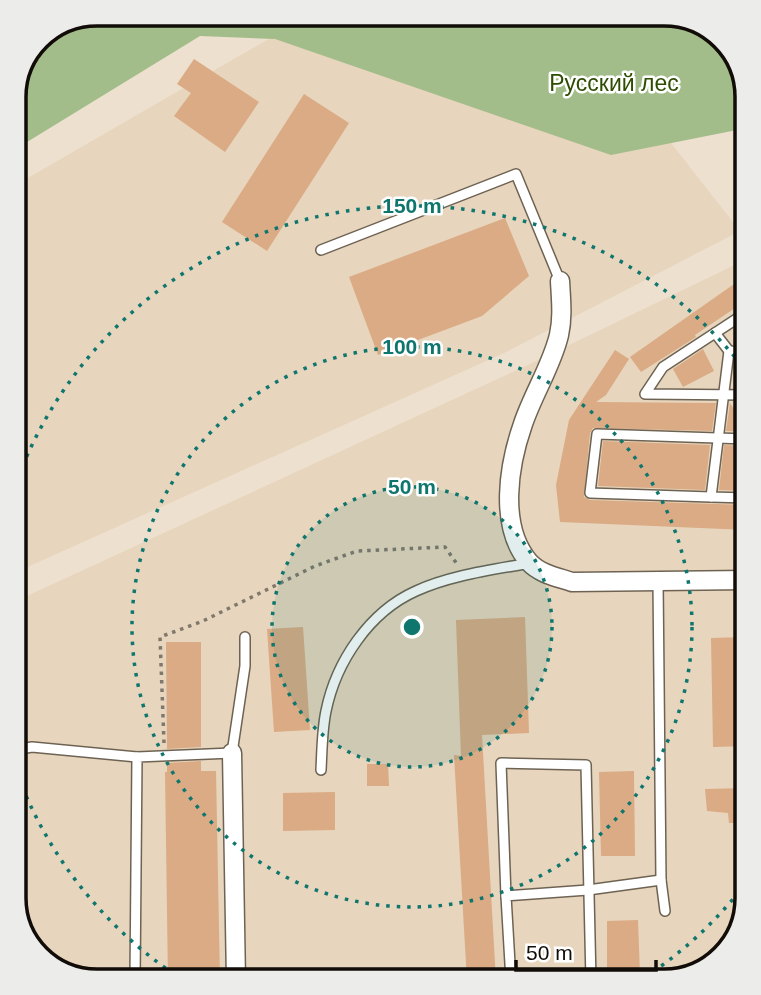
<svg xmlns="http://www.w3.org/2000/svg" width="761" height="995" font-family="Arial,sans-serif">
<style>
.built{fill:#e7d5bd}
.forest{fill:#a2bd8a}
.building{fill:#daab84}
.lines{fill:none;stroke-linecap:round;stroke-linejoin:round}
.service-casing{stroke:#6e6353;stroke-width:12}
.minor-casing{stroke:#6e6353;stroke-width:21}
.path{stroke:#81786c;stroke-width:3.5;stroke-dasharray:3.5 5;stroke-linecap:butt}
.service{stroke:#fff;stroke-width:9}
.minor{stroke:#fff;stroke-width:18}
.ring{fill:none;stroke:#0f766e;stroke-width:3.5;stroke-dasharray:3.5 7}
.labels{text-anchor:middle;stroke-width:5;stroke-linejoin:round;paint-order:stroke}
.park-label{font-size:23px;fill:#2f4d00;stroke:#fff}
.rim{fill:none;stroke:#110c07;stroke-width:3.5}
.centre{fill:#0f766e;stroke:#fff;stroke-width:3.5}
.ring-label{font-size:21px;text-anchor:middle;font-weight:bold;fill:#0f766e;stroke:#fff;stroke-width:5;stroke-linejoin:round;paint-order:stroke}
</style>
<rect width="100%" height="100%" fill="#ede0ce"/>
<!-- built -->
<g class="built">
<path d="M312,14H570L740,231L504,353L14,573V186Z"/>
<path d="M747,259V898L736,939L710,967L664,981H92L28,944L14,898V602L530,364Z"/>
</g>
<!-- forest -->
<path class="forest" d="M97,14H669L733,51L747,97V128L611,155L275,39L200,36L14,150V91L42,35Z"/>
<!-- building -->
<g class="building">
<path d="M194,59L259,102L225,152L174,116L191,93L177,84Z"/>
<path d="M304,94L349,123L267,251L222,222Z"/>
<path d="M505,218L529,276L482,316L378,355L349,277Z"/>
<path d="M747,275V300L695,335L696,337L641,372L630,357Z"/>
<path d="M703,349L714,371L683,387L673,369Z"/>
<path d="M615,350L629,359L606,395L596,402L716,403L712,431L593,428L590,433L584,497L590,500L747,505V530L560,522L556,485L569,420Z"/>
<path d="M734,402H747V432L726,431L730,403L734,409Z"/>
<path d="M603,441L710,445L705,490L598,486Z"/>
<path d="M724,445L747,446V491L719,490Z"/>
<path d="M525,617L529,733L482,735L496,981H467L454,755L461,756L456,620Z"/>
<path d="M303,627L310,730L274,732L267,629Z"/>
<path d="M747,637V746L713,747L711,638Z"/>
<path d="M166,642H201V747L167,749Z"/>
<path d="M201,761V771H216L220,981H168L165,772H167V763Z"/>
<path d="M367,764H388L389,786H367Z"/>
<path d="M634,771L635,856H601L599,772Z"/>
<path d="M747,788V823H729L728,813L707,811L705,789Z"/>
<path d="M335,792V830L283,831V793Z"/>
<path d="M638,920L640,975L633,976V981H607V921Z"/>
</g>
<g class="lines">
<defs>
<g id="service">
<path d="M321,250L516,174L560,281"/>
<path d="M715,333L747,312"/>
<path d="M729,351L715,333L663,367L645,394L747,395"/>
<path d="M711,497L590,493L597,434L747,439"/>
<path d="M747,498L711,497L729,351L747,352"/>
<path d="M658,581L661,880L665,911"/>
<path d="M14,750L32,747L137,757"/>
<path d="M321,770C322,751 322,730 326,711C336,662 369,612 416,591C451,575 492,570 530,563"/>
<path d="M506,896L501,763L586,765L591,981"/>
<path d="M135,981L137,757L232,753L245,666V637"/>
<path d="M511,981L506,896L588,890L661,880"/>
</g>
<g id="minor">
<path d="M560,281C561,300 563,317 559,335C552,365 533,394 523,424C509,464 498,526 529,562C540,574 557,577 572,582L747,580"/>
<path d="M232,753L236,981"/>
</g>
</defs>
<!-- service casing -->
<use href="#service" class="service-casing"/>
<!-- minor casing -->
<use href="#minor" class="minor-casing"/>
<!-- path -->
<path class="path" d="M164,743L160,637L203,621L315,566L357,551L445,547L457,564"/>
<!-- service -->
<use href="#service" class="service"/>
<!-- minor -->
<use href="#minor" class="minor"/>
</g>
<!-- distance rings -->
<circle cx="412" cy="627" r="140" fill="#0f766e" fill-opacity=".12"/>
<g class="ring">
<circle cx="412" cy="627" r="140"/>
<circle cx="412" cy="627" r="280"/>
<path d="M746 883A421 421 0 0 1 641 980M183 980A421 421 0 0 1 15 768M15 486A421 421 0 0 1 746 371"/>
</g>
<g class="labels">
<!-- park labels -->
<g class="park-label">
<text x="614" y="91">Русский лес</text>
</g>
</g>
<!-- crop -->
<path d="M0 0H761V995H0ZM97 26H664A71 71 0 0 1 735 97V898A71 71 0 0 1 664 969H97A71 71 0 0 1 26 898V97A71 71 0 0 1 97 26Z" fill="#ececeb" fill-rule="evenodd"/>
<path class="rim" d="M97 26H664A71 71 0 0 1 735 97V898A71 71 0 0 1 664 969H97A71 71 0 0 1 26 898V97A71 71 0 0 1 97 26Z"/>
<circle cx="412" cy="627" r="10" class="centre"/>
<g class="ring-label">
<text x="412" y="213">150 m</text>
<text x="412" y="354">100 m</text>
<text x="412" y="494">50 m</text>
</g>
<!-- scale -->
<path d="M516 960v10h140v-10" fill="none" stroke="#110c07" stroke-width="3.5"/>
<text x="526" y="960" font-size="21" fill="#110c07" stroke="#ffffff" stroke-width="5" paint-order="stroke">50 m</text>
</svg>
